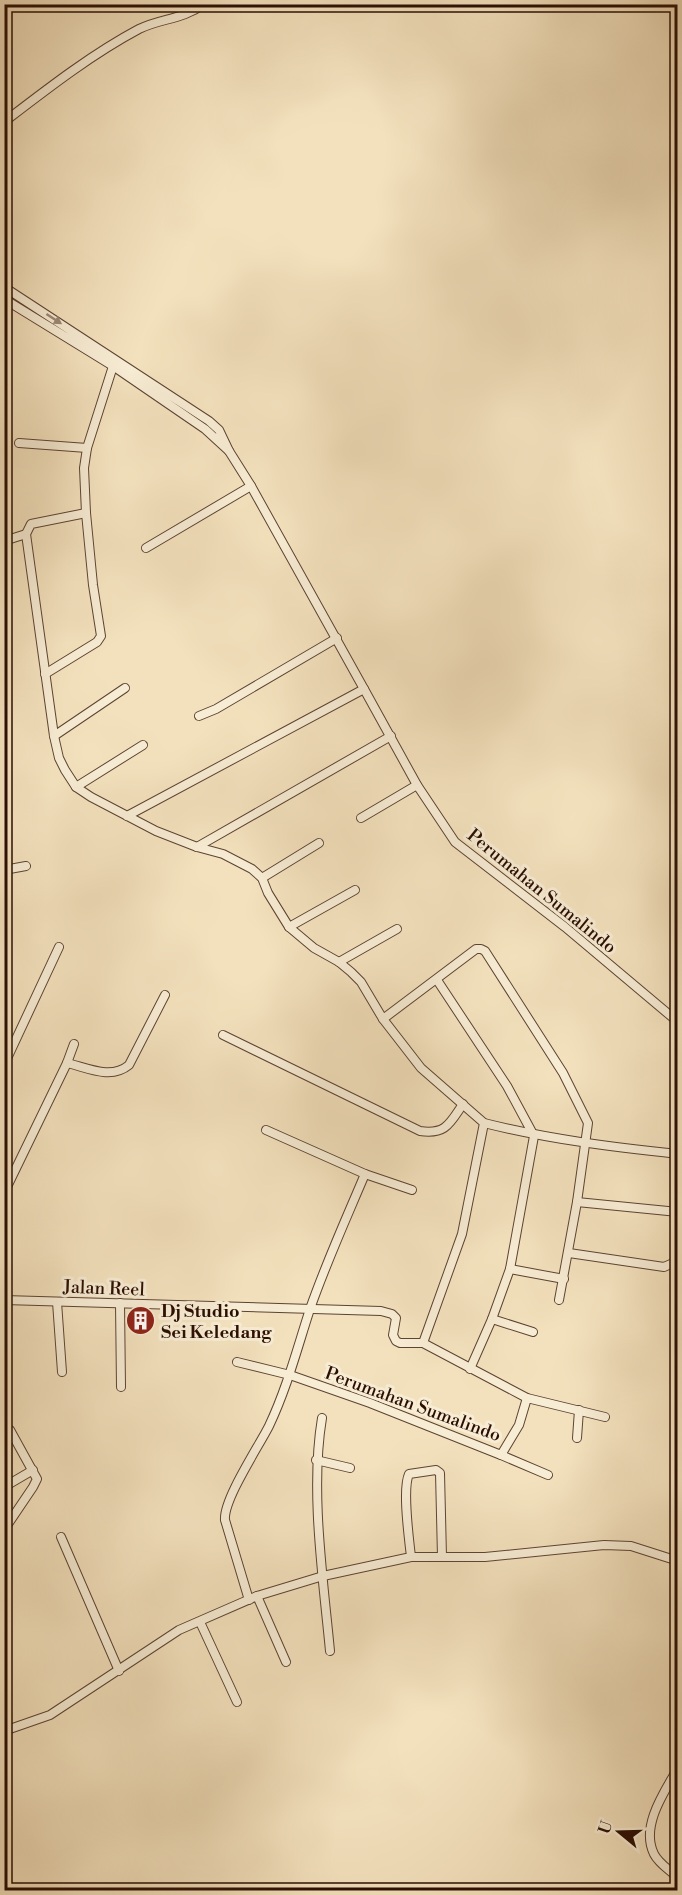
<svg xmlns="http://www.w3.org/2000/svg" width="682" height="1895" font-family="'Libre Bodoni',serif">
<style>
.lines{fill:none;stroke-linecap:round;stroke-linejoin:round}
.street-casing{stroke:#5d4332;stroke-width:10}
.street{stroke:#f7ecd4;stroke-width:8}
.oneway{fill:#9b8876}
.labels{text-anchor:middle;stroke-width:6;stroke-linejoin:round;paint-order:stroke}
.street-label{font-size:18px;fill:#2b0e03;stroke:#f7ecd4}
.poi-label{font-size:18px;font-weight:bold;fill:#2b0e03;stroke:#f7ecd4;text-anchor:start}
</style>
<rect width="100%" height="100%" fill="#f3e1bd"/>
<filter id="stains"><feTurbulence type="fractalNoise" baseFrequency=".00333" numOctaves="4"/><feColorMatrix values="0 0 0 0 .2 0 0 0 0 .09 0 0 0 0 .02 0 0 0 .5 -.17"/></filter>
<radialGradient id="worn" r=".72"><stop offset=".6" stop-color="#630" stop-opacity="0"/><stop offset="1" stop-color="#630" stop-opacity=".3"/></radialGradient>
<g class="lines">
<defs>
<g id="street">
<path d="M4,122C47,89 92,54 139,29C161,18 182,20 204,4"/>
<path d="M4,287L209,421L219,430L229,451L205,429L113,366L4,299"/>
<path d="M19,443L87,448"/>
<path d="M26,534L31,524L86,513"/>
<path d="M4,541L26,534L54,736L59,758L65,770L76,787L91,797L156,831L197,847L223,854L252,869L262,878L268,893L289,927L314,948L339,962L351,972L361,982L383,1019L421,1068L484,1123L462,1234L423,1343"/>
<path d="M146,548L251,486"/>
<path d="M45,674L97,642L101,636L93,585L86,513L84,468L87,448L114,363"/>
<path d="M364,689L417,785L455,842L565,927L678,1022"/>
<path d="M199,716L216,709L337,638"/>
<path d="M54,736L125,688"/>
<path d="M76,787L143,745"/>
<path d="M127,816L364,689L251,486L229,451"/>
<path d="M361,818L417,785"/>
<path d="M197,847L391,736"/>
<path d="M4,870L26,866"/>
<path d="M262,878L319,843"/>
<path d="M289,927L355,890"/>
<path d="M339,962L397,929"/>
<path d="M437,980L507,1086L534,1136L510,1269L492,1319L470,1369"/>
<path d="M383,1019L476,949H481L485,951L563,1073L588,1123L577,1202L559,1300"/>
<path d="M223,1035L420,1131C446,1135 450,1123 463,1104"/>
<path d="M67,1063C88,1068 111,1080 129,1065L165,995"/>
<path d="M4,1065L59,947"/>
<path d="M484,1123C548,1139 612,1147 678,1154"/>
<path d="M266,1130L365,1174L412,1190"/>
<path d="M4,1193L67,1063L74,1044"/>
<path d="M577,1202L678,1212"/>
<path d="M569,1253L664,1267L673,1263L675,1260L678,1236"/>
<path d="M510,1269L564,1279"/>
<path d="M4,1300L381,1311L392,1314L396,1318L393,1335L396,1341L400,1343H423L527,1398"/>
<path d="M57,1302L62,1372"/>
<path d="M120,1303L121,1387"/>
<path d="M492,1319L533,1332"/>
<path d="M237,1362L290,1375L370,1403L501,1455L519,1425L527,1398L605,1417"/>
<path d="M322,1418C310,1490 323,1577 330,1651"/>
<path d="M4,1427L10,1430L37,1479L33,1487L4,1530"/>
<path d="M577,1438L579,1410"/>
<path d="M501,1455L548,1475"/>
<path d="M316,1460L350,1468"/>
<path d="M4,1487L33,1470"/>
<path d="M61,1537L119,1671"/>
<path d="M411,1557H485L604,1545L631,1546L678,1561"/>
<path d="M257,1596L286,1662"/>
<path d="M249,1600L225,1520C223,1500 259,1446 269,1426C287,1388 297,1349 310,1309C326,1263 346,1219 365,1174"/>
<path d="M200,1622L237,1702"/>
<path d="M4,1731L50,1715L179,1630L257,1596L323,1576L411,1557C409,1538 402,1489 409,1474L436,1470L440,1473L442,1557"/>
<path d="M678,1768C665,1791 640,1826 654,1854C659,1864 670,1870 678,1878"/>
</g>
</defs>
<!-- street casing -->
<use href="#street" class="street-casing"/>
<!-- street -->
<use href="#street" class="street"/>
</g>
<!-- one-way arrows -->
<defs><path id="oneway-solid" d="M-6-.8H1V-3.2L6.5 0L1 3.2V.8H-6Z" transform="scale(1.5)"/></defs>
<use class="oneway" href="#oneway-solid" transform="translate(54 319) rotate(33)"/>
<!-- icons -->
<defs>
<symbol id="building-disc" viewBox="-11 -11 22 22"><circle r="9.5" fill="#8f2418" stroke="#f7ecd4"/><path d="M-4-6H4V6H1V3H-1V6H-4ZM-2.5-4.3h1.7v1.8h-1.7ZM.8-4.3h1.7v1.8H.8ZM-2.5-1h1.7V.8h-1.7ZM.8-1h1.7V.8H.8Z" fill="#fff"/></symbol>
</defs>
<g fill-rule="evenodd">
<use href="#building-disc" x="124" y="1304" width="33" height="33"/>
</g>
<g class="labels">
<!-- street labels -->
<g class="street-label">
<text transform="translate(542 891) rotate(39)" y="6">Perumahan Sumalindo</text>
<text transform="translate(104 1288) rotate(2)" y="6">Jalan Reel</text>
<text transform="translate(413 1404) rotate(20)" y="6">Perumahan Sumalindo</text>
</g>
<!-- poi labels -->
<g class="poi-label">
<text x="161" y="1317">Dj Studio<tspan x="161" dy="21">Sei Keledang</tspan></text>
</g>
</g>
<!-- margin -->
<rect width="682" height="1895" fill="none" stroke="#f3e1bd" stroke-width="24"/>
<rect x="6" y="6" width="670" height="1883" fill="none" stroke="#2b0e03" stroke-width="3"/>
<rect x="12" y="12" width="658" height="1871" fill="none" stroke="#2b0e03" stroke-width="1.5"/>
<!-- north arrow -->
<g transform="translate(619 1832) rotate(289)" stroke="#f7ecd4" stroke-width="4.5" paint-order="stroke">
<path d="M0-4.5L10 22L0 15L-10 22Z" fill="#2b0e03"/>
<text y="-9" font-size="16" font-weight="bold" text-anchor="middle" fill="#2b0e03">U</text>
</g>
<rect width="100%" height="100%" filter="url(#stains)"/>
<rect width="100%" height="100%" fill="url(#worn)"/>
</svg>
